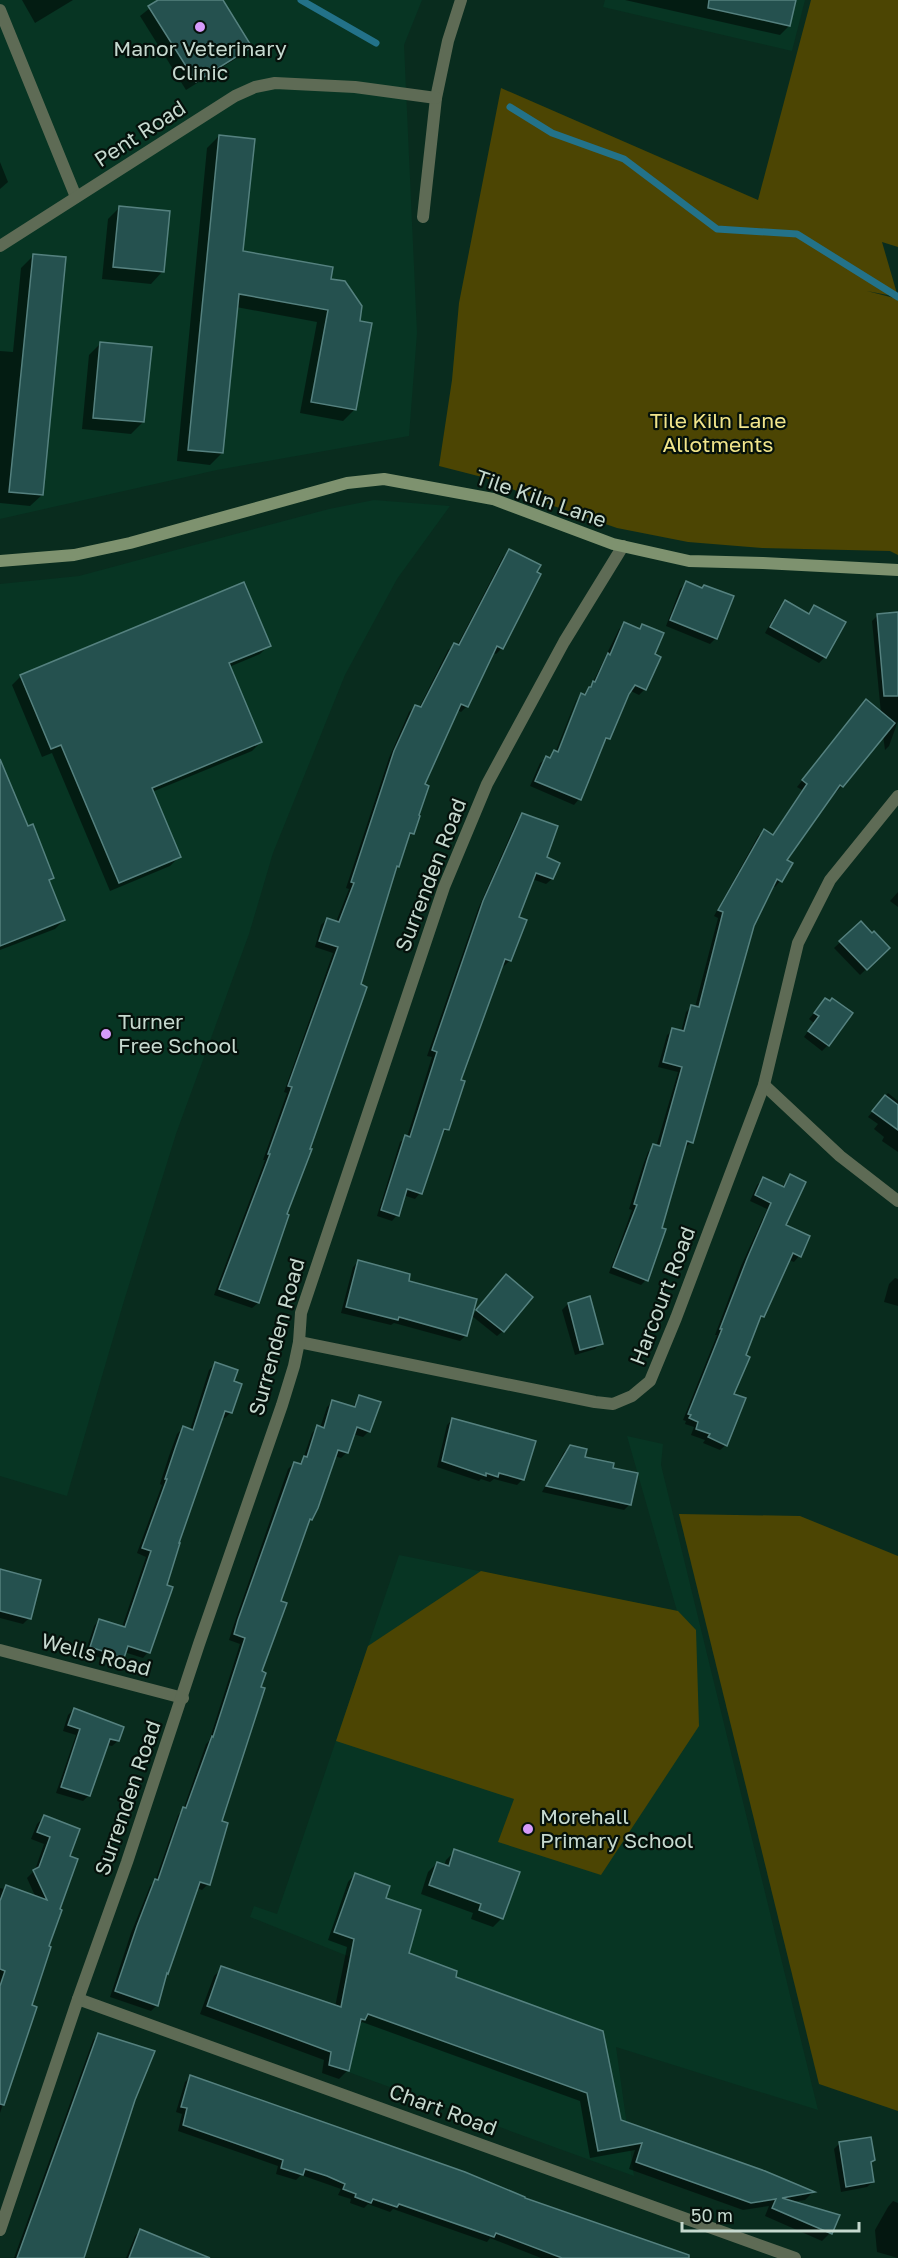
<svg xmlns="http://www.w3.org/2000/svg" width="898" height="2258" font-family="'Golos Text',sans-serif">
<style>
.built{fill:#073523}
.green{fill:#4c4503}
.shadow{fill:#0007;fill-rule:evenodd}
.lines{fill:none;stroke-linecap:round;stroke-linejoin:round}
.stream{stroke:#237289;stroke-width:7}
.building{fill:#25514f;stroke:#55817f;stroke-width:1.5}
.street{stroke:#5e6b55;stroke-width:12}
.secondary{stroke:#7e926f;stroke-width:12}
.poi-dot{fill:#d69bfa;stroke:#05110b;stroke-width:2}
.labels{text-anchor:middle;stroke-width:4.5;stroke-linejoin:round;paint-order:stroke}
.poi-label{font-size:21px;fill:#c6d9cf;stroke:#05110b;text-anchor:start}
.street-label{font-size:21px;fill:#c6d9cf;stroke:#05110b}
.park-label{font-size:21px;fill:#f1e58b;stroke:#05110b}
</style>
<rect width="100%" height="100%" fill="#092c1e"/>
<!-- built -->
<g class="built">
<path d="M0,0H422L404,45L417,333L409,436L217,470L0,519Z"/>
<path d="M605,0H805L792,51L603,7Z"/>
<path d="M374,500L450,506L397,579L345,675L273,853L249,934L176,1134L124,1301L67,1496L0,1476V584L79,576L329,509Z"/>
<path d="M627,1436L663,1444L661,1465L818,2110L616,2047L634,2176L329,2065L350,1957L250,1917L254,1906L277,1914L399,1555L677,1611Z"/>
</g>
<!-- green -->
<g class="green">
<path d="M811,0H898V247L882,242L898,297L867,291L898,299V555L890,551L762,548L688,542L617,528L545,503L486,478L439,466L452,380L459,303L501,88L758,200Z"/>
<path d="M679,1514L800,1516L898,1556V2111L819,2084Z"/>
<path d="M481,1571L678,1611L696,1630L699,1726L601,1875L498,1842L514,1799L336,1741L368,1646Z"/>
</g>
<!-- shadow -->
<g class="shadow">
<path d="M22,0H73L35,23Z"/>
<path d="M160,0H221L251,47L242,55L186,90L140,16Z"/>
<path d="M625,0H794L789,26L780,35Z"/>
<path d="M219,136L241,252L329,280L355,409L343,421L300,413L317,322L236,307L222,453L210,465L177,461L207,148Z"/>
<path d="M0,162L8,182L0,189Z"/>
<path d="M120,207L162,272L151,284L102,279L108,219Z"/>
<path d="M33,256L42,495L30,506L0,503V351L13,352L21,268Z"/>
<path d="M101,343L143,422L131,434L82,429L89,355Z"/>
<path d="M509,551L502,648L496,654L492,652L467,706L461,712L457,710L423,785L413,833L407,839L398,866L394,870L285,1215L287,1216L258,1303L252,1308L214,1295L265,1160H263L287,1093L284,1092L333,953L315,947L321,925L327,919L336,922L349,889L346,888L389,758L409,712L415,706L419,708L448,650L454,645L457,646L503,557Z"/>
<path d="M686,583L716,638L710,644L666,626L680,589Z"/>
<path d="M785,602L807,615L814,607L825,657L819,663L765,633L779,608Z"/>
<path d="M898,613V721L889,746L885,750L883,735L842,786L836,792L834,790L785,860L791,864L780,881L775,887L772,885L753,925L691,1142L685,1148L683,1147L646,1280L641,1285L609,1273L632,1210L629,1209L643,1165L648,1152L654,1146L656,1147L678,1072L658,1067L667,1035L673,1030L681,1032L686,1012L692,1006L695,1007L718,918L714,916L758,836L764,831L772,836L802,790L797,787L861,707L881,713L872,621L877,616Z"/>
<path d="M624,624L639,630L643,626L645,689L639,695L631,691L608,738L602,745L579,799L574,805L530,786L540,763L555,753L576,700L583,695L592,684L619,629ZM577,699H580L556,760L554,759Z"/>
<path d="M269,645L260,654L229,667L261,742L252,751L152,792L179,857L170,866L110,891L52,753L42,757L12,685L21,676Z"/>
<path d="M0,760L27,828L53,878L48,882L64,920L55,929L0,950Z"/>
<path d="M523,815L545,858L552,879L546,884L532,879L517,918L510,960L504,966L501,965L459,1081L447,1129L441,1135L420,1193L415,1199L403,1195L397,1215L392,1221L377,1216L400,1142L407,1137L432,1057L427,1056L478,909L517,820Z"/>
<path d="M898,892V907L890,901Z"/>
<path d="M861,923L888,948L860,975L834,948Z"/>
<path d="M825,1000L828,1045L822,1051L804,1037L814,1023L809,1019Z"/>
<path d="M888,1093L898,1101V1152L882,1141L884,1137L874,1129L878,1124L868,1117Z"/>
<path d="M790,1176L784,1225L799,1256L794,1262L789,1260L763,1316L757,1322L732,1394L726,1445L720,1450L703,1443L705,1440L691,1435L694,1427L685,1424L686,1421L683,1420L717,1335H715L741,1266L767,1209L750,1201L757,1185L763,1179L781,1188Z"/>
<path d="M359,1261L407,1282L466,1335L460,1341L394,1323L391,1325L341,1313L353,1267Z"/>
<path d="M895,1278L898,1279V1306L884,1302L889,1284Z"/>
<path d="M501,1282L503,1331L497,1336L472,1316Z"/>
<path d="M568,1304L601,1343L595,1349L575,1355L562,1310Z"/>
<path d="M215,1364L232,1382L231,1412L225,1418L221,1417L177,1543L148,1652L143,1658L124,1652L117,1663L85,1653L94,1626L99,1620L122,1627L146,1557L137,1553L162,1485L160,1484L169,1456L177,1434L183,1428L190,1430L209,1370Z"/>
<path d="M359,1397L369,1431L363,1437L353,1434L347,1452L341,1458L334,1456L311,1519L307,1523L279,1602L260,1672L220,1822L208,1884L202,1890L197,1888L164,1976L157,2005L151,2011L110,1997L131,1933L150,1886L155,1881L178,1815L183,1810L206,1744L209,1741L240,1644L229,1640L233,1627L288,1469L294,1463L298,1465L303,1459L312,1433L318,1427L320,1428L327,1407L332,1402L352,1408Z"/>
<path d="M453,1419L523,1479L517,1485L494,1479L490,1482L481,1479L479,1481L437,1467L447,1425Z"/>
<path d="M570,1446L583,1458L611,1469L630,1504L624,1510L542,1492L564,1452Z"/>
<path d="M0,1570L29,1618L23,1624L0,1618Z"/>
<path d="M74,1709L118,1741L112,1746L107,1745L89,1795L83,1801L56,1793L76,1735L63,1731L68,1715Z"/>
<path d="M44,1817L68,1857L58,1910L30,2006L35,2008L0,2113V1888L4,1889L6,1887L36,1898L27,1878L35,1870L44,1844L31,1839L37,1824Z"/>
<path d="M455,1851L502,1918L493,1927L471,1919L473,1913L421,1894L428,1872L437,1863L444,1866L446,1860Z"/>
<path d="M355,1874L384,1899L407,1954L454,1978L601,2032L620,2121L764,2173L812,2193L805,2200L791,2202L830,2233L822,2241L765,2216L769,2206L743,2210L629,2169L635,2150L590,2158L580,2101L362,2022L358,2026L347,2071L339,2079L322,2073L324,2060L200,2014L214,1976L222,1968L335,2007L347,1947L328,1940L348,1882Z"/>
<path d="M99,2035L83,2258H14L93,2040Z"/>
<path d="M190,2077L523,2199L690,2258H541L490,2238L487,2242L393,2209L390,2212L368,2204L364,2208L350,2203L351,2199L338,2195L341,2189L301,2175L296,2180L276,2174L278,2166L178,2131L182,2114L176,2112L185,2082Z"/>
<path d="M840,2143L870,2163L873,2182L867,2187L841,2192L834,2149Z"/>
<path d="M893,2201L898,2203V2258L877,2252L875,2230L888,2207Z"/>
<path d="M141,2230L199,2258H126L135,2236Z"/>
</g>
<g class="lines">
<!-- stream -->
<g class="stream">
<path d="M301,0L376,43"/>
<path d="M510,107L552,133L624,159L717,229L797,234L898,297"/>
</g>
</g>
<!-- building -->
<g class="building">
<path d="M158,0H223L252,47L196,82L148,6Z"/>
<path d="M709,0H796L790,26L708,8Z"/>
<path d="M219,135L255,139L243,251L333,267L331,279L345,281L362,306L360,321L372,323L356,410L311,402L328,310L239,294L223,453L188,450Z"/>
<path d="M119,206L170,211L164,272L113,267Z"/>
<path d="M33,254L66,257L43,495L9,492Z"/>
<path d="M100,342L152,347L144,422L93,418Z"/>
<path d="M509,549L541,565L537,572L541,574L503,649L497,646L468,707L461,704L425,784L429,786L419,815L420,816L414,834L410,833L399,867L397,866L361,984L367,987L310,1149H312L287,1214L289,1215L259,1303L219,1289L270,1154H268L292,1087L288,1086L338,947L319,941L327,918L339,922L354,883L351,882L394,751L415,705L421,707L454,643L459,645Z"/>
<path d="M686,581L702,588L704,585L734,596L717,639L670,620Z"/>
<path d="M244,582L271,646L229,663L262,742L152,788L181,857L119,883L61,745L51,749L20,675Z"/>
<path d="M785,600L809,614L814,605L846,622L826,658L770,627Z"/>
<path d="M898,612V696H884L877,614Z"/>
<path d="M624,622L640,629L642,624L664,633L655,654L661,657L646,690L635,685L629,694L610,739L606,738L581,800L535,781L546,756L550,758L554,750L558,752L581,693L585,695L589,687H591L593,681L595,682L608,653L610,655Z"/>
<path d="M866,699L895,723L843,787L840,785L787,860L793,863L782,882L777,879L754,926L693,1143L687,1141L662,1228L666,1229L648,1281L613,1267L637,1205L634,1204L648,1158L653,1144L660,1146L682,1067L663,1062L672,1028L684,1031L691,1005L699,1007L723,912L718,910L764,829L773,835L807,784L802,780Z"/>
<path d="M0,759L28,826L33,824L54,878L49,880L65,920L0,946Z"/>
<path d="M522,813L558,826L547,857L560,863L553,879L536,873L519,917L527,920L511,961L505,959L461,1080L465,1081L449,1130L444,1129L422,1194L407,1189L399,1216L381,1210L405,1135L410,1137L437,1052L432,1050L483,901Z"/>
<path d="M861,921L872,933L874,931L890,948L867,970L839,941Z"/>
<path d="M825,998L830,1001L832,998L853,1013L829,1046L808,1031L819,1016L814,1013Z"/>
<path d="M885,1095L898,1105V1130L872,1111Z"/>
<path d="M790,1174L806,1182L786,1225L810,1236L801,1257L793,1253L764,1317L761,1316L746,1355L750,1357L734,1394L746,1398L727,1446L708,1437L710,1434L696,1429L698,1422L689,1418L691,1415L688,1414L722,1329H720L747,1259L771,1203L755,1195L763,1177L784,1187Z"/>
<path d="M358,1260L410,1274L409,1281L477,1299L467,1336L399,1317L398,1320L346,1307Z"/>
<path d="M506,1274L533,1297L504,1332L476,1310Z"/>
<path d="M590,1296L603,1344L580,1350L568,1303Z"/>
<path d="M215,1362L238,1370L234,1381L242,1384L232,1413L225,1411L179,1543H180L167,1585L173,1587L150,1653L128,1646L124,1658L90,1647L99,1619L125,1627L151,1551L142,1548L167,1479H165L175,1449L183,1426L193,1430Z"/>
<path d="M359,1395L381,1402L370,1432L357,1427L348,1453L338,1450L318,1508L312,1520L310,1519L281,1601L287,1603L262,1671L266,1673L261,1687L265,1688L222,1821L228,1823L210,1885L200,1882L168,1974L167,1973L158,2006L115,1991L137,1926L155,1879L158,1880L183,1807L186,1808L212,1736L213,1737L245,1638L234,1634L238,1620L294,1462L301,1464L304,1456L307,1457L317,1425L324,1428L332,1400L355,1407Z"/>
<path d="M452,1418L536,1441L524,1480L499,1473L498,1477L486,1473V1476L442,1461Z"/>
<path d="M570,1445L587,1449L585,1457L614,1463L613,1468L638,1473L631,1505L546,1486Z"/>
<path d="M0,1569L41,1580L31,1619L0,1611Z"/>
<path d="M74,1708L124,1727L119,1741L110,1739L90,1796L61,1787L80,1729L68,1725Z"/>
<path d="M44,1815L80,1829L70,1856L78,1859L60,1909L62,1910L49,1946L51,1947L32,2005L37,2007L4,2105L0,2104V1986L5,1971L0,1969V1901L6,1885L47,1900L33,1870L39,1867L50,1837L37,1832Z"/>
<path d="M454,1849L520,1872L503,1919L479,1910L481,1904L429,1885L437,1862L449,1866Z"/>
<path d="M355,1873L390,1886L386,1898L421,1910L409,1953L457,1971L456,1977L603,2031L621,2120L765,2171L815,2192L782,2198L840,2215L832,2234L772,2208L776,2199L751,2203L636,2162L642,2143L598,2151L587,2093L368,2014L365,2020L361,2019L349,2071L329,2065L331,2052L207,2006L221,1966L341,2007L354,1939L334,1932Z"/>
<path d="M98,2033L155,2051L135,2100L84,2258H17Z"/>
<path d="M190,2075L465,2172L525,2197V2198L689,2255V2258H562L496,2233L494,2237L399,2204L397,2207L373,2199L371,2203L355,2197L356,2194L343,2189L345,2184L327,2176L305,2169L303,2175L281,2168L283,2160L183,2125L187,2108L181,2107Z"/>
<path d="M871,2137L875,2160L871,2162L874,2182L846,2187L839,2142Z"/>
<path d="M140,2229L210,2258H129Z"/>
</g>
<g class="lines">
<!-- street -->
<g class="street">
<path d="M0,10L76,197"/>
<path d="M423,217L436,98L448,41L461,0"/>
<path d="M0,246L235,96L255,87L275,83L355,87L436,98"/>
<path d="M764,1085L840,1156L898,1201"/>
<path d="M299,1342L595,1402L613,1404L632,1396L650,1381L676,1318L764,1085L798,943L830,880L898,796"/>
<path d="M0,1650L183,1698"/>
<path d="M78,1999L795,2258"/>
<path d="M0,2230L78,1999L127,1862L199,1644L282,1405L294,1366L299,1342L301,1313L444,887L487,784L564,642L623,546"/>
</g>
<!-- secondary -->
<path class="secondary" d="M0,561L74,555L130,543L347,483L384,479L493,499L613,544L689,561L763,563L898,570"/>
</g>
<!-- markers -->
<g class="poi-dot">
<circle cx="200" cy="27" r="6"/>
<circle cx="106" cy="1034" r="6"/>
<circle cx="528" cy="1829" r="6"/>
</g>
<g class="labels">
<!-- poi labels -->
<g class="poi-label">
<text x="200" y="56" text-anchor="middle">Manor Veterinary<tspan x="200" dy="24">Clinic</tspan></text>
<text x="118" y="1029">Turner<tspan x="118" dy="24">Free School</tspan></text>
<text x="540" y="1824">Morehall<tspan x="540" dy="24">Primary School</tspan></text>
</g>
<!-- street labels -->
<g class="street-label">
<text transform="translate(140 134) rotate(-33)" y="7">Pent Road</text>
<text transform="translate(541 499) rotate(19)" y="7">Tile Kiln Lane</text>
<text transform="translate(431 875) rotate(-69)" y="7">Surrenden Road</text>
<text transform="translate(663 1296) rotate(-69)" y="7">Harcourt Road</text>
<text transform="translate(277 1337) rotate(-75)" y="7">Surrenden Road</text>
<text transform="translate(96 1655) rotate(15)" y="7">Wells Road</text>
<text transform="translate(128 1798) rotate(-71)" y="7">Surrenden Road</text>
<text transform="translate(443 2110) rotate(20)" y="7">Chart Road</text>
</g>
<!-- park labels -->
<g class="park-label">
<text x="718" y="428">Tile Kiln Lane<tspan x="718" dy="24">Allotments</tspan></text>
</g>
</g>
<!-- scale -->
<path d="M682 2222v9h177v-9" fill="none" stroke="#c6d9cf" stroke-width="3"/>
<text x="691" y="2222" font-size="18" fill="#c6d9cf" stroke="#05110b" stroke-width="4.5" paint-order="stroke">50 m</text>
</svg>
